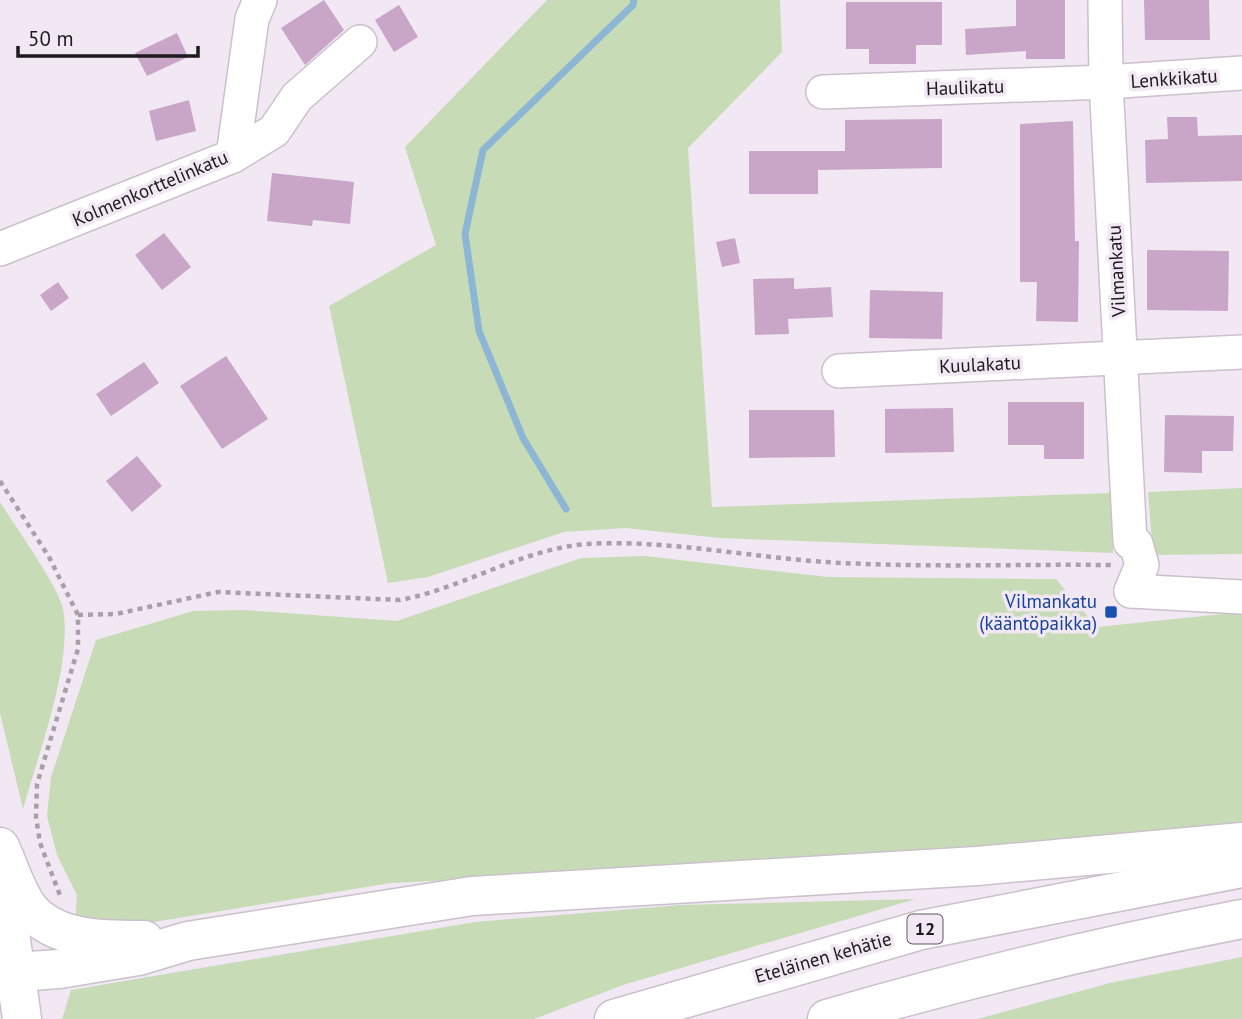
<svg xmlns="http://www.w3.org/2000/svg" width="1242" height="1019" font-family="'PT Sans',sans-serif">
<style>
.green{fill:#c7dcb6}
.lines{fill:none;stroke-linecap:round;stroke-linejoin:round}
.stream{stroke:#8cb6d3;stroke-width:7}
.building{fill:#c9a6c7}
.minor-casing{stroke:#cac1cb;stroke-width:36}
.major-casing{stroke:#cac1cb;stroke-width:41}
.highway-casing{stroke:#cac1cb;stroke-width:41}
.path{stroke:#a7a0a9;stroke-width:4.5;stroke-dasharray:5 5;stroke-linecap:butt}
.minor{stroke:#fff;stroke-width:33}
.major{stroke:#fff;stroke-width:38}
.highway{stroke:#fff;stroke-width:38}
.transit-dot{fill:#1a4fb4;stroke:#f1e8f3;stroke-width:2.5}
.labels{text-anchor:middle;stroke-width:7;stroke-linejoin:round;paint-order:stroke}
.shield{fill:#f1e8f3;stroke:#5d585e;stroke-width:2}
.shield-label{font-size:18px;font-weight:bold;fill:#1d1a1e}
.street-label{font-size:19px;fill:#1d1a1e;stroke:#f1e8f3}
.transit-label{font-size:19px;fill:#164399;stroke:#f1e8f3;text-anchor:end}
</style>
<rect width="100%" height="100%" fill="#f1e8f3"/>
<!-- green -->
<g class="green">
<path d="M547,0H780L782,52L688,148L712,507L1111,493L1113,553L720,538L625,528L564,532L428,577L388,583L329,306L436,245L405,147Z"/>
<path d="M1242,488V554L1153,555L1148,492Z"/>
<path d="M0,502C13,523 60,589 63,609C73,664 38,755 23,809L0,713Z"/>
<path d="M645,556L828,577L1056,579L1097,627L1242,612V825L1044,851L391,883L136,925L75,923L77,895L57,855L47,816L51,777L96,640L193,611L244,610L397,621L581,558Z"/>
<path d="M916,899L623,985L534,1019H62L71,990L475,922L681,905Z"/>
<path d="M1242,957V1019H977L1110,983Z"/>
</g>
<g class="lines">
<!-- stream -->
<path class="stream" d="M566,509L523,438L479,331L465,234L483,150L633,5L634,0"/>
</g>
<!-- building -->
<g class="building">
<path d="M324,0L344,30L305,65L281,28Z"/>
<path d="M1016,0H1065V59H1026V51L966,55L965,29L1016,26Z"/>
<path d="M1144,0H1209L1210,40H1145Z"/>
<path d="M846,2H942V45H916V64H869V49H846Z"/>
<path d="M399,5L418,37L394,52L375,20Z"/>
<path d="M177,33L188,57L147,76L135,53Z"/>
<path d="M189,100L196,131L156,141L149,111Z"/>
<path d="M1167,117H1197L1198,136L1242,135V181L1146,183L1145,140L1168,139Z"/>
<path d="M942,119V168L818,170V194H749V151H845V120Z"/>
<path d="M1073,121L1075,241H1079L1078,322L1036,321L1037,282H1020V124Z"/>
<path d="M272,173L354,182L350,224L313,220L312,226L267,221Z"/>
<path d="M164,233L191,267L162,290L135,255Z"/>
<path d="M735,238L740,263L722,267L716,242Z"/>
<path d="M1147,250L1229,251L1228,311L1147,310Z"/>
<path d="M794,278V289L831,287L833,317L788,319L789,334L755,335L753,279Z"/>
<path d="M58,282L69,298L51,311L40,295Z"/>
<path d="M870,290L943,292L942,339L869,338Z"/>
<path d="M226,356L268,419L222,449L180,386Z"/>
<path d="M144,362L159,383L111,416L96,394Z"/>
<path d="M1008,402H1084V459H1044V445H1008Z"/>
<path d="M953,408L954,452L885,453V409Z"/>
<path d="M749,410H834L835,457L749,458Z"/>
<path d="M1165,415L1234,416L1233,451H1202V473L1164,472Z"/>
<path d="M137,456L162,486L132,512L106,481Z"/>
</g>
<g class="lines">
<defs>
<g id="minor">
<path d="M1105,0L1106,82L1130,542L1136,544L1142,565L1131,591"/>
<path d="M823,92L1106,82L1242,73"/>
<path d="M233,156L274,131L297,97L360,42"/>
<path d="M0,249L233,156L252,19L260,0"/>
<path d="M839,371L1242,352"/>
<path d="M1131,591L1242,597"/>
</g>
<path id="major" d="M0,860L22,1019"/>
<g id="highway">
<path d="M0,847C9,866 17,895 31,911C58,941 106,940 144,940"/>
<path d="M0,973L59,969L138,956L188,941L472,896L977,866L1242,842"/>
<path d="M614,1019L921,930L1242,868"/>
<path d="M827,1019C964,979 1102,946 1242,919"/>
</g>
</defs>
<!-- minor casing -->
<use href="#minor" class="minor-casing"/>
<!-- major casing -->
<use href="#major" class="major-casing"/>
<!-- highway casing -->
<use href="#highway" class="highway-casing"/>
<!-- path -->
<g class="path">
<path d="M0,481L49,557L78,615V649L37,784L36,817L40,843L61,898"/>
<path d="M78,615L116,614L218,592L400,600C464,588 521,549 587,544C660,539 750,557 825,562C920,568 1016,564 1111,565"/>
</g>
<!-- minor -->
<use href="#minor" class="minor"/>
<!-- major -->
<use href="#major" class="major"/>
<!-- highway -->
<use href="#highway" class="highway"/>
</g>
<!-- markers -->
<rect class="transit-dot" x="1104" y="605" width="14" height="14" rx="3.5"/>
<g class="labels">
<!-- shield labels -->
<rect class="shield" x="907.5" y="914.5" width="35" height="29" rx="5"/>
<g class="shield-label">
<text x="925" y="935">12</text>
</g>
<!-- street labels -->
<g class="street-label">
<text transform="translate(1174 78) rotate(-4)" y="7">Lenkkikatu</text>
<text transform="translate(965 87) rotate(-2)" y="7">Haulikatu</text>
<text transform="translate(150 188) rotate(-23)" y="7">Kolmenkorttelinkatu</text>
<text transform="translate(1116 271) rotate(-93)" y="7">Vilmankatu</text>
<text transform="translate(980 364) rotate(-3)" y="7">Kuulakatu</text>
<text transform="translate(823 957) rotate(-16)" y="7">Eteläinen kehätie</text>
</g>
<!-- transit labels -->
<g class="transit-label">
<text x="1097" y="608">Vilmankatu<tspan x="1097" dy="22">(kääntöpaikka)</tspan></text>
</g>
</g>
<!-- scale -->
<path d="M18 46v10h180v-10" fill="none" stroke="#1d1a1e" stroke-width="3.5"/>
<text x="28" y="46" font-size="21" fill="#1d1a1e" stroke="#f1e8f3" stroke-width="5" paint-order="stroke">50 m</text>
</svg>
